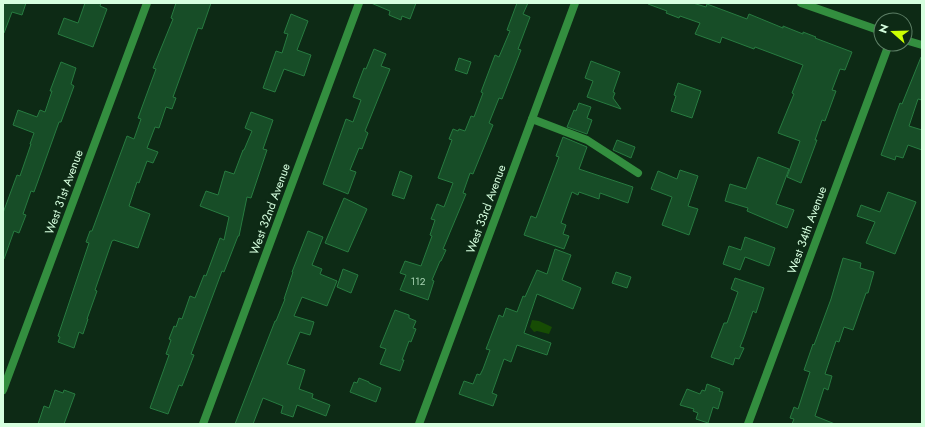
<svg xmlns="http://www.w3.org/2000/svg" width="925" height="427" font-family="Jost,sans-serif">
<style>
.water{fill:#174c04}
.building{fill:#174d27;stroke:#277b40}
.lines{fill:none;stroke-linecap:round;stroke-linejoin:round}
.lane{stroke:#338e3f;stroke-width:8}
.street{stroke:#338e3f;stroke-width:8}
.labels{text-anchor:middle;stroke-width:4;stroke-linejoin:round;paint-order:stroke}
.number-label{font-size:10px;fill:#a6d2b1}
.street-label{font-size:12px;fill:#d6ffdf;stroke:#0d2a15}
</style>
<rect width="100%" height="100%" fill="#0d2a15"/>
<!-- water -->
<path class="water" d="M532,320L539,321L552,327L549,334L537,331L534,332L530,327Z"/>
<!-- building -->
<g class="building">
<path d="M3,3H26L22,15L12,12L4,33L3,32Z"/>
<path d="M85,3H101L100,6L107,9L93,47L58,34L64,18L78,23Z"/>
<path d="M176,3H211L202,29L198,28L173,97L176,98L172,109L166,107L159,128L155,127L147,148L158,152L153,163L147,161L139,183L137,182L129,206L150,214L138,248L114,240L112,241L95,290L97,291L87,319H88L83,334L79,332L74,348L58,342L60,337L58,336L89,243L86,242L90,231H92L127,136L134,139L141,119L138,118L156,69L153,68L173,19L171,18Z"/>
<path d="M371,3H416L410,19L402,16L401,20L389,15L390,11Z"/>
<path d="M517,3H528L523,14L530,17L518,49L521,50L502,99L499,98L489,123L493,125L473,174L470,173L463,193L466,194L443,249L446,250L441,261H440L432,280L434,281L428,300L400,290L406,275L400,273L405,261L421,266L432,236L430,235L435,220L431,219L437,204L444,207L453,183L438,178L452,140L449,139L453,129L458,131L459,129L465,131L471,116L474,117L483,93L481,92L495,55L499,57L510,31L507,30Z"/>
<path d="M649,3H693L706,7L707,4L747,19L749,14L783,28V26L803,34V32L816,37L815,38L852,52L845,70L840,69L832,90L836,91L825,121L822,120L815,140H817L801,183L787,177L800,141L778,133L794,94L792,93L803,65L755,47L754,49L722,37L720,43L695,34L700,23L680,16L679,18L666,13L667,11L648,4Z"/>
<path d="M291,14L308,21L297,50L311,55L304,76L284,69L275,92L263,88L276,51L282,53L288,34L284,33Z"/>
<path d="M374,49L386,54L381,66L390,69L365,131L368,133L362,149L359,148L350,170L356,172L348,194L323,184L346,119L353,122L361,100L353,97L364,68L366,69Z"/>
<path d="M921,57H922V100L918,99L909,126L922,130V150L908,145L903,158L896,156L895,160L881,155L900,103L902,104Z"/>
<path d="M459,58L471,62L467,74L455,70Z"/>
<path d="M591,61L620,72L613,92L615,93L613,98L621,109L587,97L593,81L585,78Z"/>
<path d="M61,62L76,68L71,84L74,86L61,122H59L34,192L31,191L23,214L26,215L19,233L14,231L4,259L3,258V213L17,175L20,176L31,144H30L34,133L13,125L18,110L37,117L40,110L45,112L52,91H50Z"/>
<path d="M678,83L701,91L692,118L671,111L676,96L674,95Z"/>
<path d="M579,103L591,107L587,118L592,120L587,134L567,127L574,110L576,111Z"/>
<path d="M251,112L273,120L263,149L267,150L251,198L247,197L239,236H238L224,272L222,271L191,354L194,355L182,386L179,385L168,414L150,408L169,355L166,354L171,340L169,339L174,326L176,327L179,318L182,319L190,296L195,298L204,275L206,276L220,238L224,240L229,217L200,206L206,191L218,195L225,171L234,174L243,150H244L252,131L245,128Z"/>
<path d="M563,137L587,147L579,169L633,187L628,203L600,193L599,199L579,192L578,195L572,192L561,223L566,225L563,234L569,236L564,249L524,235L531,216L536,218L559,157L556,156Z"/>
<path d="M617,140L635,147L631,158L613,150Z"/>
<path d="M758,157L789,169L776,204L794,210L787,228L747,211L748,208L725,201L730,184L746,189Z"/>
<path d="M680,170L698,176L688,206L698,209L689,235L662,225L672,197L651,189L658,171L677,179Z"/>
<path d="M400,171L412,176L404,199L392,195Z"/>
<path d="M888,192L916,202L895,254L866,243L875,222L857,216L861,205L880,212Z"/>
<path d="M344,198L367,209L348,252L325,243Z"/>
<path d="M308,231L323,237L312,265L322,269L320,274L337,281L327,306L302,297L294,316L314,322L310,335L300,332L287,364L305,370L299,389L313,394L312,398L330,405L326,416L297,405L293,417L281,413L283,406L263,398L253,424H235L275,321H276L285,299H284L293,272H292Z"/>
<path d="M745,237L775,248L769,266L745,257L740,270L723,264L729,246L741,250Z"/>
<path d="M555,249L571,255L562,280L581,288L573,309L537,294L524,333L551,343L547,355L517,345L511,362L504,359L492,393L497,395L493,406L459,394L464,381L473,384L477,374L480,375L483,369L490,350L486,349L499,315L503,317L506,308L517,312L523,296L525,297L537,270L547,274Z"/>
<path d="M843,258L861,263L860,268L874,272L868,293H866L853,330L844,327L839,342L836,341L825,374L832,376L828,390L824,388L815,416L835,424H792L794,419L790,418L794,407L798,409L810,372L804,370L813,344L814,345L831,299Z"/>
<path d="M343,269L358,275L351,293L337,287Z"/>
<path d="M616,272L631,277L627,288L612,283Z"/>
<path d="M735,278L764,288L756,313L753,311L744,337L740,347L744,348L739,359L735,358L733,365L711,357L724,323H727L738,292L731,289Z"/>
<path d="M395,310L409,315V318L416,321L413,328L416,329L411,342L409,341L402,360H404L400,371L380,364L386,349L380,347Z"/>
<path d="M359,378L369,382V383L381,388L376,402L350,392L354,382L357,383Z"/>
<path d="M707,384L720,389L719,391L723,392L718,409L713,407L708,423L696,419L698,413L693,411L694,409L680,405L687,389L700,394L702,390L705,391Z"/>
<path d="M55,390L63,393L64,390L75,394L64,424H38L44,406L49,408Z"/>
</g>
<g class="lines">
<!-- lane -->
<path class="lane" d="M532,119L587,140L638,173"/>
<!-- street -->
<g class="street">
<path d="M801,3L881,31"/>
<path d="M905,40L922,45"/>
<path d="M3,390L147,3"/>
<path d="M203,424L359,3"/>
<path d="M419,424L575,3"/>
<path d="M748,424L889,44"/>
</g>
</g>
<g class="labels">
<!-- number labels -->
<g class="number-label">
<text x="418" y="285">112</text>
</g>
<!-- street labels -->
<g class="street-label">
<text transform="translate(64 192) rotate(-70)" y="4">West 31st Avenue</text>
<text transform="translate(270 209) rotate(-70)" y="4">West 32nd Avenue</text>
<text transform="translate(486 209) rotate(-70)" y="4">West 33rd Avenue</text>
<text transform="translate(807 230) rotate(-70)" y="4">West 34th Avenue</text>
</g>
</g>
<!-- border -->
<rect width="925" height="427" fill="none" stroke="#d6ffdf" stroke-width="8"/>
<!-- north arrow -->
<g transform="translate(893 32) rotate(290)"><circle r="19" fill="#0d2a15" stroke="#5d7f66"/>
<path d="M0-3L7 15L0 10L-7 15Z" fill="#cdff02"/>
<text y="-6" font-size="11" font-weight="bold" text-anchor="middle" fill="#d6ffdf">N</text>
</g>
</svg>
